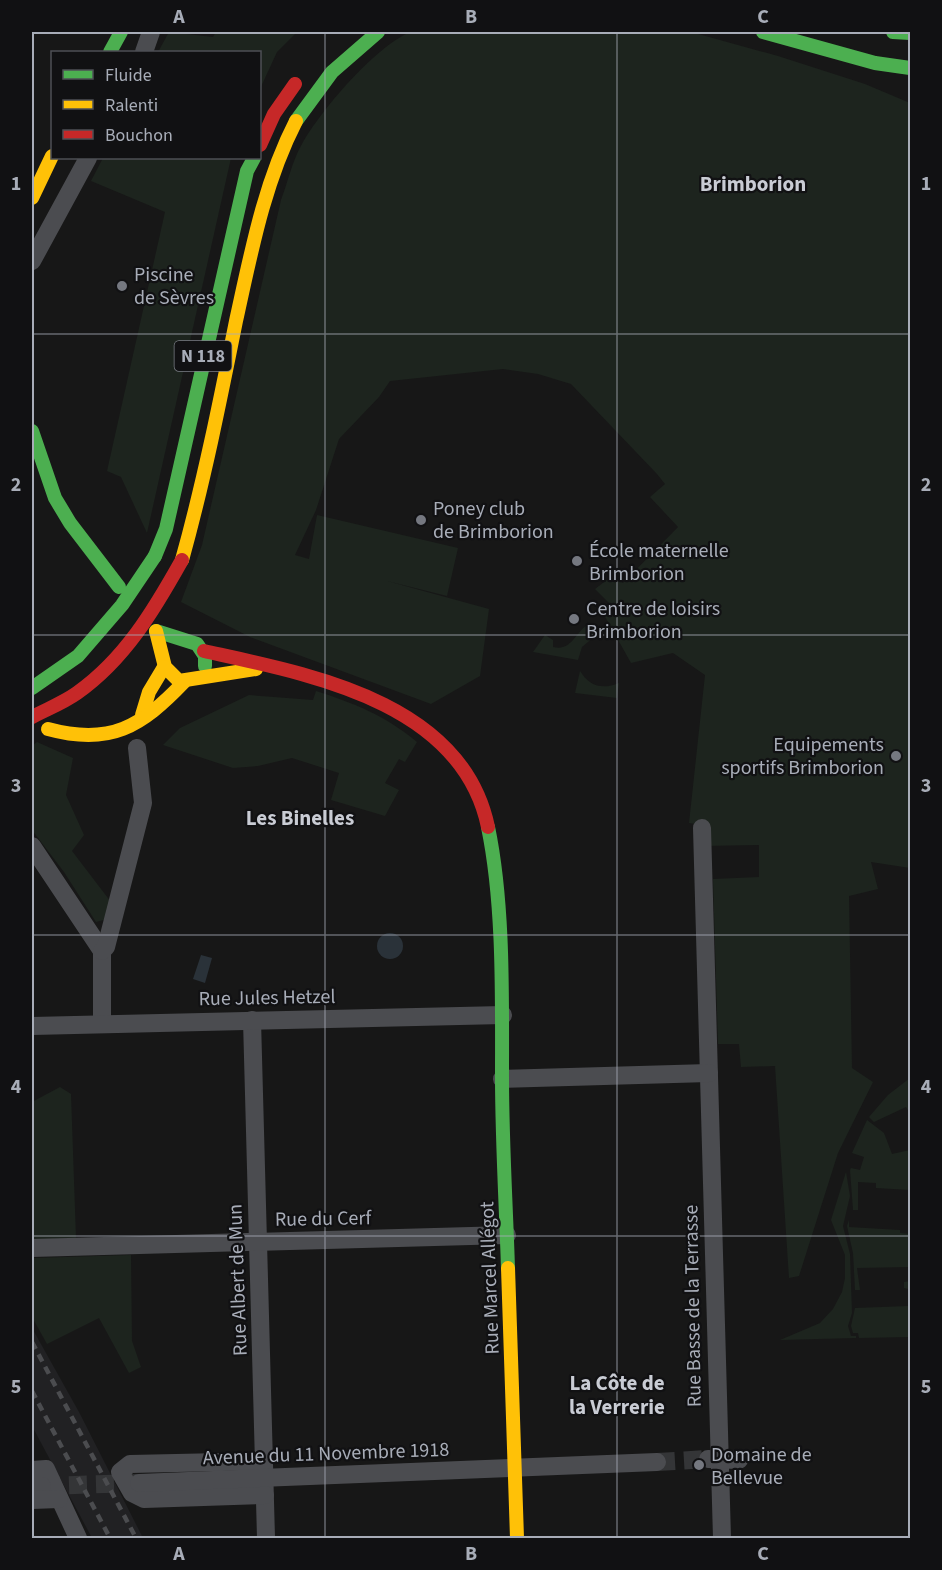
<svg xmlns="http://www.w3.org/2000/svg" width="942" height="1570" font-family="'Source Sans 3',sans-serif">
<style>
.built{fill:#212123}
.green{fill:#1d241e}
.water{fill:#2a3239}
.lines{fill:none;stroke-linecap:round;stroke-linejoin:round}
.street-tunnel{stroke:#343537;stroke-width:18;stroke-dasharray:18 9;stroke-linecap:butt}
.street{stroke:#4b4c50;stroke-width:18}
.fast{stroke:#4caf50;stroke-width:14}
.slow{stroke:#ffc107;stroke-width:14}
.jam{stroke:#c62828;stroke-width:14}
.rail{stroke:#4b4c4f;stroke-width:4.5;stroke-dasharray:8 6;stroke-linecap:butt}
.fast-bridge{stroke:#4caf50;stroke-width:14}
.jam-bridge{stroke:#c62828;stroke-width:14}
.grid{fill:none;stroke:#a8adb8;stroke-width:1.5;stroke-opacity:0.55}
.poi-dot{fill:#757880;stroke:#111113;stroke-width:2}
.labels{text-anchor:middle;stroke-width:4.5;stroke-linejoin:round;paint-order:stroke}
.shield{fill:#111113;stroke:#7b7e86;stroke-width:1.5}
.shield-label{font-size:18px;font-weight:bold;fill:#a8adb8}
.poi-label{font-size:20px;fill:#a8adb8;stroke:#111113;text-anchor:start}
.street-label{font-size:20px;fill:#a8adb8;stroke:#111113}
.neighbourhood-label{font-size:21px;font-weight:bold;fill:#c9ccd4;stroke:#111113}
.neatline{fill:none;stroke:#a8adb8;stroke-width:2}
.grid-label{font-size:20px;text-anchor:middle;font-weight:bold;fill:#a8adb8}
</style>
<rect width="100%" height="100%" fill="#171717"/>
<!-- built -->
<path class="built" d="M32,1328L79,1412L143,1538H92L32,1426Z"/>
<!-- green -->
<g class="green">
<path d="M169,32L213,37L216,32H297L277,52L260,89V52H158Z"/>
<path d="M410,32H691L778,56L865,84L910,103V868L871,862L878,889L849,896L852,1068L873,1082L838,1153L799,1276L789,1278L775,1066L741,1067L739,1044H718L713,879L759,877V845L702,846V825L689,823L705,675L673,653L631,663L603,613L612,606L595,589L612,576L623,583L678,527L650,497L665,484L657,474L571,384L538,374L503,369L390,381L379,397L339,439L316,510L295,555L309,559L317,515L458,548L447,596L387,581L489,609L480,676L431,704L250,637L181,602L202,545L281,200C288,182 292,161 302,144C321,110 374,48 410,32Z"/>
<path d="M103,158H231L147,533L121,477L107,471L165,212L91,181Z"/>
<path d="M590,624L595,636L582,647L578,660L533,652L545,635L553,640V647C573,652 576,629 590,624Z"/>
<path d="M580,671C589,686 602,690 619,683L617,698L575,693Z"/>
<path d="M316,691C354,703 386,716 417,742L405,762L399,759L385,783L399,790L385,816L331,800L339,773L292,758L258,766L233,768L163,745L180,728L249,695L313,700Z"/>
<path d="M37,742L73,758L66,795L84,835L72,851L114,906L111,918L96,922L64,872L32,830V746Z"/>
<path d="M910,1078V1114L906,1107L874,1122L869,1117L888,1095Z"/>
<path d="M60,1087L71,1094L76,1238L32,1240V1102Z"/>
<path d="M867,1120L884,1133L892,1154L910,1150V1190L876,1188V1183L858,1182V1210H853L850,1170L851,1168L860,1170L864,1157L852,1153Z"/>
<path d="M846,1172L850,1196L843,1226L850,1254L852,1313L848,1326L851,1336H856V1338L780,1340L820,1323L833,1309L842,1292L845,1278V1255L831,1220Z"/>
<path d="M849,1220V1227L900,1230V1233L910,1234V1337L859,1338L858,1333H853L851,1326L855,1308L908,1306V1289L904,1288V1282L910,1281V1267L857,1268L860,1290H855L853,1253L847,1226Z"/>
<path d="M131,1255L132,1341L141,1367L129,1373L99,1318L47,1344L32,1317V1258Z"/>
</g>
<!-- water -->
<g class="water">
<circle cx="390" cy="946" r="13"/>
<path d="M201,955L212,958L205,983L193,979Z"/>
</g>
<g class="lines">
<!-- street-tunnel -->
<g class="street-tunnel">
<path d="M657,1462L708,1459"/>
<path d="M42,1486L139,1483"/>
</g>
<!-- street -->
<g class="street">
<path d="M144,52L151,32"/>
<path d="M32,261L88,158"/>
<path d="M702,828L722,1538"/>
<path d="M32,846L102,951V1023"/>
<path d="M102,951L106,947L143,803L137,748"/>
<path d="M252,1020L266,1538"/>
<path d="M32,1026L503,1015"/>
<path d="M502,1079L709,1073"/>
<path d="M32,1248L507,1235"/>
<path d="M708,1459L739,1460"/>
<path d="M264,1461L130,1464L120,1472L132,1493L144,1499L265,1495"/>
<path d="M32,1470L46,1469L78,1538"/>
<path d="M139,1483L657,1462"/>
<path d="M32,1486H42"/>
<path d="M32,1500L59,1499"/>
</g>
<!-- fast -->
<g class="fast">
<path d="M763,32L875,63L910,68"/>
<path d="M893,32L910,33"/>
<path d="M110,52L121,32"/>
<path d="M296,121L332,72L378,32"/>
<path d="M32,431L55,498L70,523L119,587"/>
<path d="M155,556L166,529L247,171L254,158"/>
<path d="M156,631L197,644L205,656V666"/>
<path d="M488,827C504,904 502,998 502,1077C502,1141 506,1205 508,1268"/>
</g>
<!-- slow -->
<g class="slow">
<path d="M32,198L52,156"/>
<path d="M182,560C204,481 220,401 236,321C251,253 264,183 296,121"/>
<path d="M156,631L165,667L179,681L256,669"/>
<path d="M142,715L149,692L164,667"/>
<path d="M48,729C110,746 141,727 184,682"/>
<path d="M508,1268L517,1538"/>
</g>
<!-- jam -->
<g class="jam">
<path d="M260,145L274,114L295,84"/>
<path d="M204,651C308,674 462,701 488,827"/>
</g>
<!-- rail -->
<g class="rail">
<path d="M32,1342L136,1538"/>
<path d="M32,1391L110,1538"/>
</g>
<!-- fast-bridge -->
<path class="fast-bridge" d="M32,688L78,656L122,605L155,556"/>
<!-- jam-bridge -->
<path class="jam-bridge" d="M32,717C47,709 63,703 77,693C125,659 154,610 182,560"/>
</g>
<!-- grid -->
<path class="grid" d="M325,32V1538M617,32V1538M32,334H910M32,635H910M32,935H910M32,1236H910"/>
<!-- markers -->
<g class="poi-dot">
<circle cx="122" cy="286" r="6"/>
<circle cx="421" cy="520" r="6"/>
<circle cx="577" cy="561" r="6"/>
<circle cx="574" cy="619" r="6"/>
<circle cx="896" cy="756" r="6"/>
<circle cx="699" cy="1465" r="6"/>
</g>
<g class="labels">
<!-- shield labels -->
<rect class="shield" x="174.5" y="341" width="57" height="30" rx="4.5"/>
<g class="shield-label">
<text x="203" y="362">N 118</text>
</g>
<!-- poi labels -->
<g class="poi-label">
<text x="134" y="281">Piscine<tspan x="134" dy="23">de Sèvres</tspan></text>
<text x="433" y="515">Poney club<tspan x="433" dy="23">de Brimborion</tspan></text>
<text x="589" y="557">École maternelle<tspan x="589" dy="23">Brimborion</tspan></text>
<text x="586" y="615">Centre de loisirs<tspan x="586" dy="23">Brimborion</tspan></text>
<text x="884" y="751" text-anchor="end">Equipements<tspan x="884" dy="23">sportifs Brimborion</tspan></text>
<text x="711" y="1461">Domaine de<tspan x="711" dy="23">Bellevue</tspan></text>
</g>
<!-- street labels -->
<g class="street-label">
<text transform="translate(267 997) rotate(-1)" y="7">Rue Jules Hetzel</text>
<text transform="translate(323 1218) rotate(-1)" y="7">Rue du Cerf</text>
<text transform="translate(489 1278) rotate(-92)" y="7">Rue Marcel Allégot</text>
<text transform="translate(237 1280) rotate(-92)" y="7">Rue Albert de Mun</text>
<text transform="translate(692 1306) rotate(-91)" y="7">Rue Basse de la Terrasse</text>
<text transform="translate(326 1453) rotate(-2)" y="7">Avenue du 11 Novembre 1918</text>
</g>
<!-- neighbourhood labels -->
<g class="neighbourhood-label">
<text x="753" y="191">Brimborion</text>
<text x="300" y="825">Les Binelles</text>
<text x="617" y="1390">La Côte de<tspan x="617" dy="24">la Verrerie</tspan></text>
</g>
</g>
<!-- border -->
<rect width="942" height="1570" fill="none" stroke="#111113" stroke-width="66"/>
<!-- legend -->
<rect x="51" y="51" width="210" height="108" fill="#111113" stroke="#4d4f55" stroke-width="1.5"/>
<rect x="63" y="70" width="30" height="9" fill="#4caf50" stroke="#4d4f55" stroke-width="1.5"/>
<text x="105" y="81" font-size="18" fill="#a8adb8">Fluide</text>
<rect x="63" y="100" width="30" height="9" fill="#ffc107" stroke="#4d4f55" stroke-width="1.5"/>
<text x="105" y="111" font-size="18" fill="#a8adb8">Ralenti</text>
<rect x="63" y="130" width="30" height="9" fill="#c62828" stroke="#4d4f55" stroke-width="1.5"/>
<text x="105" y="141" font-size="18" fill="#a8adb8">Bouchon</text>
<rect x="33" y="33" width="876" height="1504" class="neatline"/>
<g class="grid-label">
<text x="179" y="23">A</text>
<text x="471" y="23">B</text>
<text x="763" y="23">C</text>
<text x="16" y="190">1</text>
<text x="926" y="190">1</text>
<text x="16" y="491">2</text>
<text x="926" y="491">2</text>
<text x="16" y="792">3</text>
<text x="926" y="792">3</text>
<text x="16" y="1093">4</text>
<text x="926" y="1093">4</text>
<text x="16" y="1393">5</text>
<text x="926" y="1393">5</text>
<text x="179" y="1560">A</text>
<text x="471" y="1560">B</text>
<text x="763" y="1560">C</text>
</g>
</svg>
